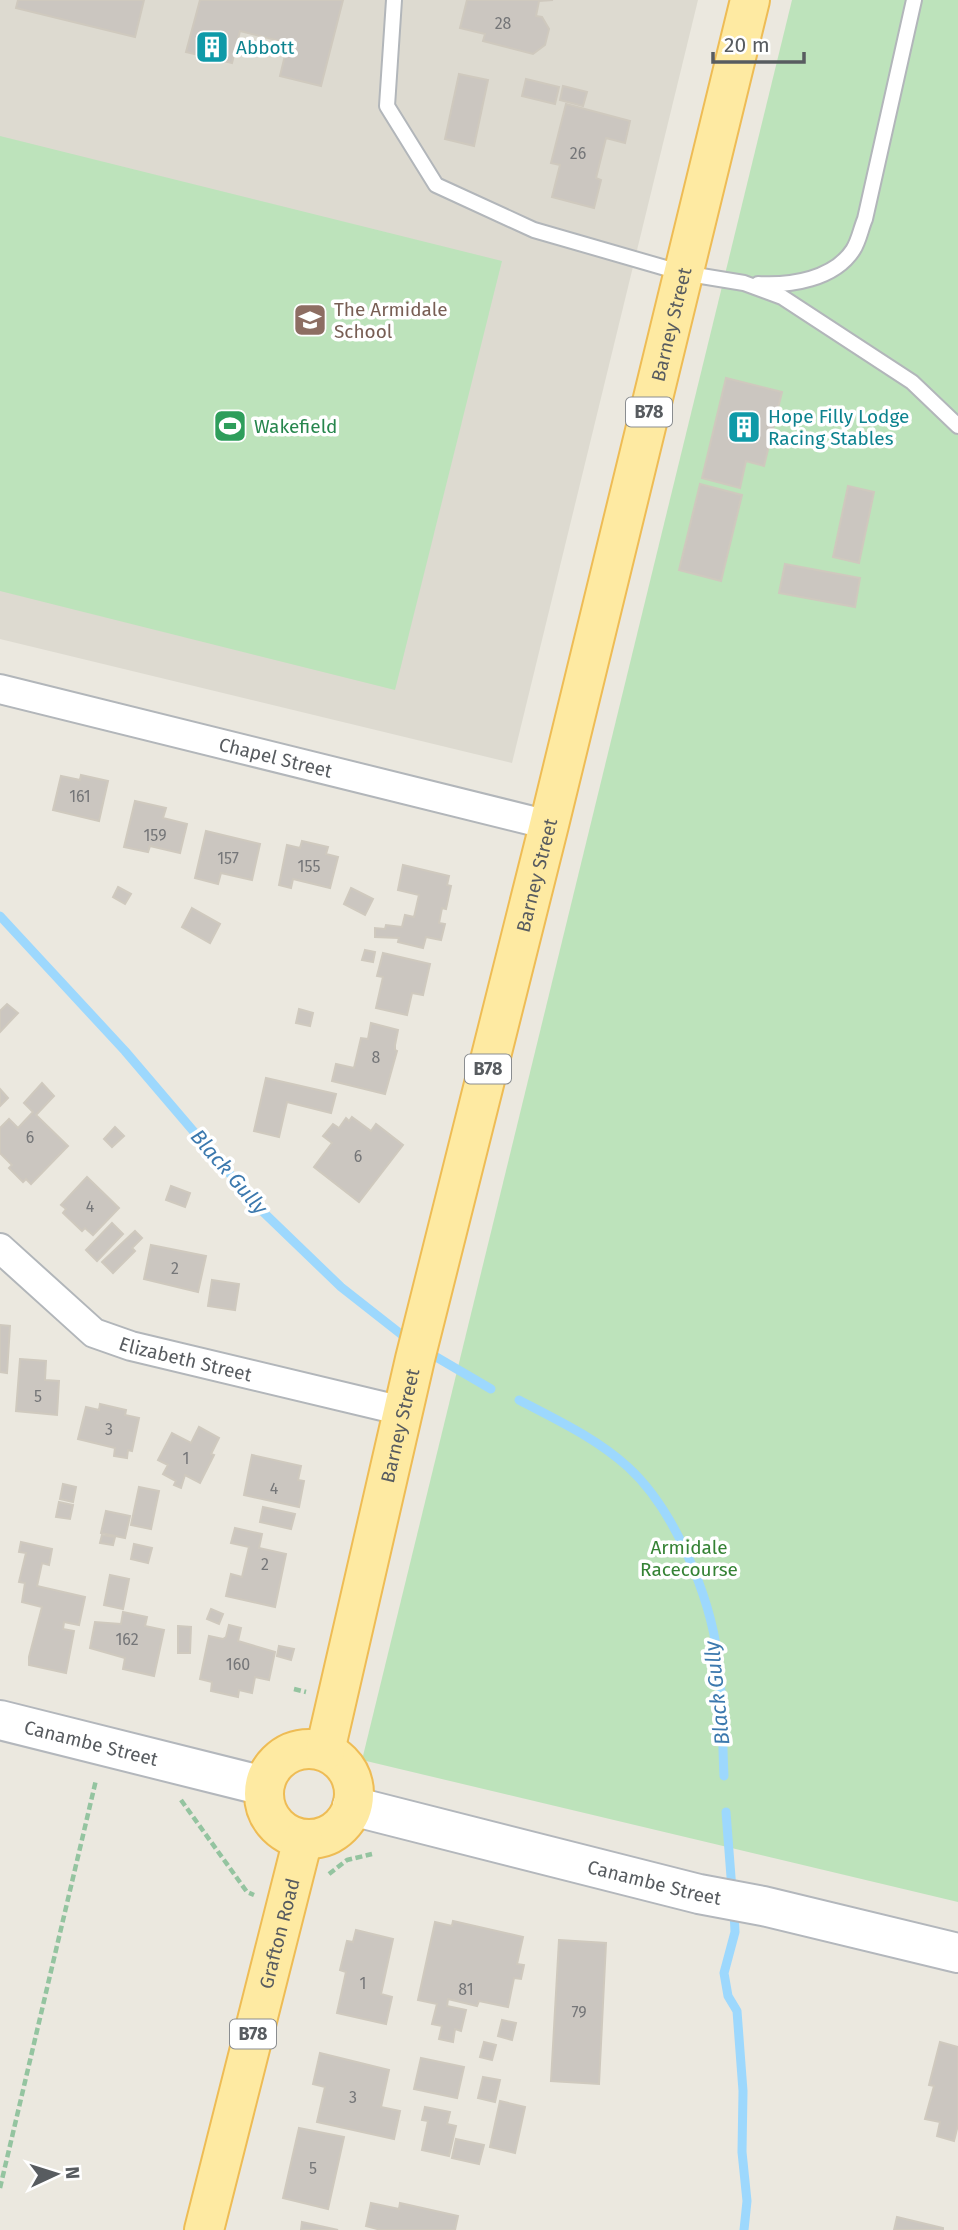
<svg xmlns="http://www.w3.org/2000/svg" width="958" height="2230" font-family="'Fira Sans',sans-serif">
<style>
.education{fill:#dddad0}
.green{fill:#bde3bb}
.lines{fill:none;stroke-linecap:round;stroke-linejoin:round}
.stream{stroke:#9dd8fd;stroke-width:9}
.building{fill:#cbc6c0;stroke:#cfc9be;stroke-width:2}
.lane-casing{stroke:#b2b6ba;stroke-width:18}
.street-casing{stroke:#b2b6ba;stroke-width:32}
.secondary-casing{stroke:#b3b7bc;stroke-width:42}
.primary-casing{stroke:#eebc55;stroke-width:42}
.path{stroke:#94c4a0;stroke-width:4.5;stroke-dasharray:7 3.5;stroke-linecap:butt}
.lane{stroke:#fff;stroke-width:14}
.street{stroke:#fff;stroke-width:28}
.secondary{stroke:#fff;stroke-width:38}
.primary{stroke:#feeaa2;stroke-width:38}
.labels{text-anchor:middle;stroke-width:7;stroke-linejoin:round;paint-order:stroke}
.number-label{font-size:16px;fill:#757678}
.shield{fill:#fff;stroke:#8a8d90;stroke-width:2}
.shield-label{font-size:18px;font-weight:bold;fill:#585c60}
.culture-label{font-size:19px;fill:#0d838f;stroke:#fff;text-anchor:start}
.education-label{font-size:19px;fill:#785e54;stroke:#fff;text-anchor:start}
.street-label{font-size:19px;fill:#585c60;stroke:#fff}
.leisure-label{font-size:19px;fill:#27864d;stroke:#fff;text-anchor:start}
.park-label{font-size:19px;fill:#358235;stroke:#fff}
.water-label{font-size:21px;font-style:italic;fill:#3c79ae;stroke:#fff}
</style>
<rect width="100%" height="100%" fill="#ebe8df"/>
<!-- education -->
<path class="education" d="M0,0H698L512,763L0,639Z"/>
<!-- green -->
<g class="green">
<path d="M792,0H958V1902L362,1760Z"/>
<path d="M0,136L502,261L395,690L0,591Z"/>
</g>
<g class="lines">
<!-- stream -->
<g class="stream">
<path d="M0,916L125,1051L259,1208L341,1287L411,1342"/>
<path d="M426,1351L491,1389"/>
<path d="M519,1400C557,1420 596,1438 628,1467C675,1510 710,1596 718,1658C723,1697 722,1737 724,1776"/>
<path d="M726,1812L732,1890"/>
<path d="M734,1911L735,1932L724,1973L728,1996L737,2011L743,2091L742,2152L747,2201L744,2230"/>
</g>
</g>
<!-- building -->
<g class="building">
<path d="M18,0H144L135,37L16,8Z"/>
<path d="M200,0H343L321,86L280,76L288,43L240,31L232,63L186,52Z"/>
<path d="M467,0H553L539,1L536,16L542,17L549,29L545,45L533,54L483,41L485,34L460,28Z"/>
<path d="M459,74L488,80L474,146L445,139Z"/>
<path d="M526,79L559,87L555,104L522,96Z"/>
<path d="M563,86L587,92L583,106L560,100Z"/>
<path d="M566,104L630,121L625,143L606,138L596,178L601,180L594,208L552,197L560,165L551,163Z"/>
<path d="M726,378L782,392L764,466L746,461L740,488L702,478Z"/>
<path d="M700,484L742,495L721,581L679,570Z"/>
<path d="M848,486L874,492L859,563L833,557Z"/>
<path d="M785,564L860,578L855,607L779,593Z"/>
<path d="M81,775L108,781L99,821L53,810L61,776L80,780Z"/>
<path d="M135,801L166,808L163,818L187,824L180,853L150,846L148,852L124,847Z"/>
<path d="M206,831L260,844L252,880L221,873L218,884L195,878Z"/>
<path d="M302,841L328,847L326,854L338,857L330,888L293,879L291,888L279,885L287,845L300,848Z"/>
<path d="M403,865L449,876L447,885L451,886L446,909L442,908L439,923L445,924L441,940L426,937L423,948L398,942L399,938L375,937V928L385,929L386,925L402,927L405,915L414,917L419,895L398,890Z"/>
<path d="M118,887L131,894L125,904L113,897Z"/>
<path d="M351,888L373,899L365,915L344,904Z"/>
<path d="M192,908L220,924L210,943L182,927Z"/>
<path d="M365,950L375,952L373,962L362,960Z"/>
<path d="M383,953L430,964L423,995L412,993L407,1015L376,1008L383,977L377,976Z"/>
<path d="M7,1004L18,1013L0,1032V1011Z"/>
<path d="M299,1009L313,1013L310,1026L296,1023Z"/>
<path d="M371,1023L398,1030L395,1045V1050L397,1051L385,1094L332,1081L336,1064L354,1068L361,1038L368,1039Z"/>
<path d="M266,1078L336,1094L331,1113L287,1102L279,1137L254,1131Z"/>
<path d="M42,1083L54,1096L36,1115L68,1146L31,1184L26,1179L23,1182L9,1168L12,1165L0,1153V1128L9,1119L18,1128L33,1112L24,1103Z"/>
<path d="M0,1089L8,1098L0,1106Z"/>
<path d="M352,1117L371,1131L376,1124L403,1145L359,1202L314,1167L332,1143L323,1136L333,1124L339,1128L346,1118L349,1121Z"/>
<path d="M115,1127L124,1136L112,1147L104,1139Z"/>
<path d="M87,1177L119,1208L93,1235L85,1228L82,1231L63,1213L66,1209L61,1205Z"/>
<path d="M171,1186L190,1193L185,1207L166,1200Z"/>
<path d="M112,1223L123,1234L97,1261L86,1250Z"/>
<path d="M135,1231L142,1238L132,1248L135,1251L113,1273L102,1262Z"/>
<path d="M151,1245L206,1256L198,1292L144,1279Z"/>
<path d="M212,1280L239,1284L235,1310L208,1306Z"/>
<path d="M0,1325L10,1326L7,1373L0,1372Z"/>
<path d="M20,1359L46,1361L45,1380L59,1381L57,1415L16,1411Z"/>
<path d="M100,1404L126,1410L125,1415L139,1418L132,1451L128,1450L127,1458L114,1456L115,1448L78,1439L86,1407L99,1410Z"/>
<path d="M199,1427L219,1438L211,1454L214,1455L200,1483L185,1475L181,1488L174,1485L176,1481L163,1474L168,1465L158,1460L172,1433L191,1443Z"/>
<path d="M252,1455L301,1466L298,1480L304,1481L299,1507L244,1495Z"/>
<path d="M63,1484L76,1487L73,1502L60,1499Z"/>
<path d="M139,1487L159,1491L151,1529L131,1525Z"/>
<path d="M59,1502L73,1505L70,1519L56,1517Z"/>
<path d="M263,1507L295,1514L291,1529L260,1522Z"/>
<path d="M106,1511L130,1516L125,1538L101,1533Z"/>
<path d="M235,1528L262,1534L259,1548L286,1554L275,1607L226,1596L231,1574L242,1577L249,1547L231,1543Z"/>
<path d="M102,1535L115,1537L113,1545L100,1543Z"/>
<path d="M21,1542L52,1549L49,1565L42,1563L37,1586L85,1597L79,1625L64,1622L63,1629L74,1631L66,1673L29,1665V1657L42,1607L22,1602L25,1583L19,1582L26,1553L19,1552Z"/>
<path d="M134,1544L152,1548L148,1563L131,1559Z"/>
<path d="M110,1575L129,1579L123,1609L104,1605Z"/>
<path d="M211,1609L223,1614L219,1624L207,1619Z"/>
<path d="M123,1612L147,1617L145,1626L164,1630L154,1676L123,1669L125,1658L90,1648L95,1622L121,1624Z"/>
<path d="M229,1625L241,1628L238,1641L275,1652L269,1680L255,1677L252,1693L239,1690L238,1697L211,1691L212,1682L200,1679L209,1636L223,1639L226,1637Z"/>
<path d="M178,1626L191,1627L190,1653H178Z"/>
<path d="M279,1646L294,1649L291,1660L277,1656Z"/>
<path d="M453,1921L523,1937L517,1964L524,1965L521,1979L514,1978L508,2007L479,2001L477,2006L448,1999L447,2006L466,2010L461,2031L455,2029L453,2042L439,2039L442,2026L432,2024L437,2004L418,2000L435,1922L452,1926Z"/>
<path d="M356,1930L393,1939L381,1994L392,1997L386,2024L337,2013L346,1972L340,1970L347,1941L353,1942Z"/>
<path d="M559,1940L606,1943L599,2084L551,2081Z"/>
<path d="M502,2020L516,2023L512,2040L498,2036Z"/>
<path d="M484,2042L496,2045L492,2060L480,2057Z"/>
<path d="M940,2042L958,2047V2125L954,2141L937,2136L940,2122L925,2119L934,2086L929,2085Z"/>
<path d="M320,2053L389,2070L381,2107L400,2111L394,2139L317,2122L325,2087L313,2084Z"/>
<path d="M421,2058L464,2067L457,2098L414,2089Z"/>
<path d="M483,2077L500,2080L495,2102L478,2098Z"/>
<path d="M500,2101L525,2107L515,2153L490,2147Z"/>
<path d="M425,2107L450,2112L447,2124L456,2126L449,2156L422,2150L428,2121L422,2120Z"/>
<path d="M299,2128L344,2137L328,2209L283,2198Z"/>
<path d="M456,2139L484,2145L479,2164L452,2158Z"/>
<path d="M371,2203L399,2209L400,2203L458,2216L455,2230H381L366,2226Z"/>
<path d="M897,2217L943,2228V2230H894Z"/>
<path d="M302,2222L338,2230H301Z"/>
</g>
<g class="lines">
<defs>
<g id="lane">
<path d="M394,0L387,106L436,185L534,230L683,273L744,283L782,297L912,382L958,426"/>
<path d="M758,284C791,286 834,279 853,250C859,241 861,228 865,219L914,0"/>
</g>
<g id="street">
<path id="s1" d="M0,689L549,825"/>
<path id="s2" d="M0,1248L94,1333L131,1346L403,1411"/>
</g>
<g id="secondary">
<path id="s3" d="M0,1720L264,1786"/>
<path id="s4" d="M352,1806L699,1894L763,1906L958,1953"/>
</g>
<g id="primary">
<circle cx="309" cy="1794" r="45"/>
<path id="s5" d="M325,1751L415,1359L549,825L750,0"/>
<path id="s6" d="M204,2230L303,1839"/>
</g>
</defs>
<!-- lane casing -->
<use href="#lane" class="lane-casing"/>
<!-- street casing -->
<use href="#street" class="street-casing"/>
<!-- secondary casing -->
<use href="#secondary" class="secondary-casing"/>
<!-- primary casing -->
<use href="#primary" class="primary-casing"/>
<!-- path -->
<g class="path">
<path d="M294,1689L306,1692"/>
<path d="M181,1800L247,1892L254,1895"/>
<path d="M329,1874L347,1860L372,1854"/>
<path d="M0,2188L96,1780"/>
</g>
<!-- lane -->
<use href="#lane" class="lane"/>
<!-- street -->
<use href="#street" class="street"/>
<!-- secondary -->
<use href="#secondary" class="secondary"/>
<!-- primary -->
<use href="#primary" class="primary"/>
</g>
<!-- icons -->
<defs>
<symbol id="building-square" viewBox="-11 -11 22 22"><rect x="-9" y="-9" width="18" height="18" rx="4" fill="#0f9aa8" stroke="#fff"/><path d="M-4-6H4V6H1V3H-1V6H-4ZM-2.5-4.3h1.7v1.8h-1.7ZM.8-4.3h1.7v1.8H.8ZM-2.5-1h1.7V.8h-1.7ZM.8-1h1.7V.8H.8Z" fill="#fff"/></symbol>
<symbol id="school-square" viewBox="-11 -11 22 22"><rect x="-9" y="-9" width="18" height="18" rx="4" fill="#8d6e63" stroke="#fff"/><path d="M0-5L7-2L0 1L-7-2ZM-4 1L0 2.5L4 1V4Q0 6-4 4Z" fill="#fff"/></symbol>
<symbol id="stadium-square" viewBox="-11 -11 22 22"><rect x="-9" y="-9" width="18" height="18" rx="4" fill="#2e9e5b" stroke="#fff"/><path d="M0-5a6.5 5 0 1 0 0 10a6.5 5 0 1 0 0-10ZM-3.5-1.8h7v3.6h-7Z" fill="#fff"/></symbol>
</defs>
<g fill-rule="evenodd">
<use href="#building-square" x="193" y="28" width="38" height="38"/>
<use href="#school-square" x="291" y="301" width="38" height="38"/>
<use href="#stadium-square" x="211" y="407" width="38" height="38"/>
<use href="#building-square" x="725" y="408" width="38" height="38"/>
</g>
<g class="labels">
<!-- number labels -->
<g class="number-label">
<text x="503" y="29">28</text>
<text x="578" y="159">26</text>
<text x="80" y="802">161</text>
<text x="155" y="841">159</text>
<text x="228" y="864">157</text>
<text x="309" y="872">155</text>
<text x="376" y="1063">8</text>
<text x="30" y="1143">6</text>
<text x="358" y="1162">6</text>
<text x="90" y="1212">4</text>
<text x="175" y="1274">2</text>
<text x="38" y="1402">5</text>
<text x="109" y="1435">3</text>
<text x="186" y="1464">1</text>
<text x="274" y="1494">4</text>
<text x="265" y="1570">2</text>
<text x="127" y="1645">162</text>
<text x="238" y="1670">160</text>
<text x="363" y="1989">1</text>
<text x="466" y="1995">81</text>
<text x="579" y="2018">79</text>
<text x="353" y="2103">3</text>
<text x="313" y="2174">5</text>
</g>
<!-- shield labels -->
<g class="shield">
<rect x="626" y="397.5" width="46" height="29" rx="5"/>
<rect x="465" y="1054.5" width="46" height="29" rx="5"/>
<rect x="230" y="2019.5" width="46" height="29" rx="5"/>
</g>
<g class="shield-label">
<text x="649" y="418">B78</text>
<text x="488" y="1075">B78</text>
<text x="253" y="2040">B78</text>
</g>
<!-- culture labels -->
<g class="culture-label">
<text x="236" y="54">Abbott</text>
<text x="768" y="423">Hope Filly Lodge<tspan x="768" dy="22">Racing Stables</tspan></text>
</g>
<!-- education labels -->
<g class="education-label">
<text x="334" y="316">The Armidale<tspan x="334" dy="22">School</tspan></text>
</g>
<!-- street labels -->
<g class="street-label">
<text dy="7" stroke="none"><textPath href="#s5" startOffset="1468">Barney Street</textPath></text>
<text dy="7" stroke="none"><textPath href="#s1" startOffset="284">Chapel Street</textPath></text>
<text dy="7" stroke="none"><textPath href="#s5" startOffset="901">Barney Street</textPath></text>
<text dy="7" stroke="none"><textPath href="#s2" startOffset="222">Elizabeth Street</textPath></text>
<text dy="7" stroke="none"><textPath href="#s5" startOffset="334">Barney Street</textPath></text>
<text dy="7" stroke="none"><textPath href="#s3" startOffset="94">Canambe Street</textPath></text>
<text dy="7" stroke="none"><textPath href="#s4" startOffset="312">Canambe Street</textPath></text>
<text dy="7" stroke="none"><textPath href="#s6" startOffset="306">Grafton Road</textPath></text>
</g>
<!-- leisure labels -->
<g class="leisure-label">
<text x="254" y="433">Wakefield</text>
</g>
<!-- park labels -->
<g class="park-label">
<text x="689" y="1554">Armidale<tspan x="689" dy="22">Racecourse</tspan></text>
</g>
<!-- water labels -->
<g class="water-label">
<text transform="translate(229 1172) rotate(49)" y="7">Black Gully</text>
<text transform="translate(717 1693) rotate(-96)" y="7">Black Gully</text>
</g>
</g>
<!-- north arrow -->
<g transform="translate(56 2174) rotate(86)" stroke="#ffffff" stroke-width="5" paint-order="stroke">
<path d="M0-5L12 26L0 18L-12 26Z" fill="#585c60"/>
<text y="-10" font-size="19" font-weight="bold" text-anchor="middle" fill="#585c60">N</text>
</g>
<!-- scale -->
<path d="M713 52v10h91v-10" fill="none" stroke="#585c60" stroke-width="3.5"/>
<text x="724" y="52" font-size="21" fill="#585c60" stroke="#ffffff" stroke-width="5" paint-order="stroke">20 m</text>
</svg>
